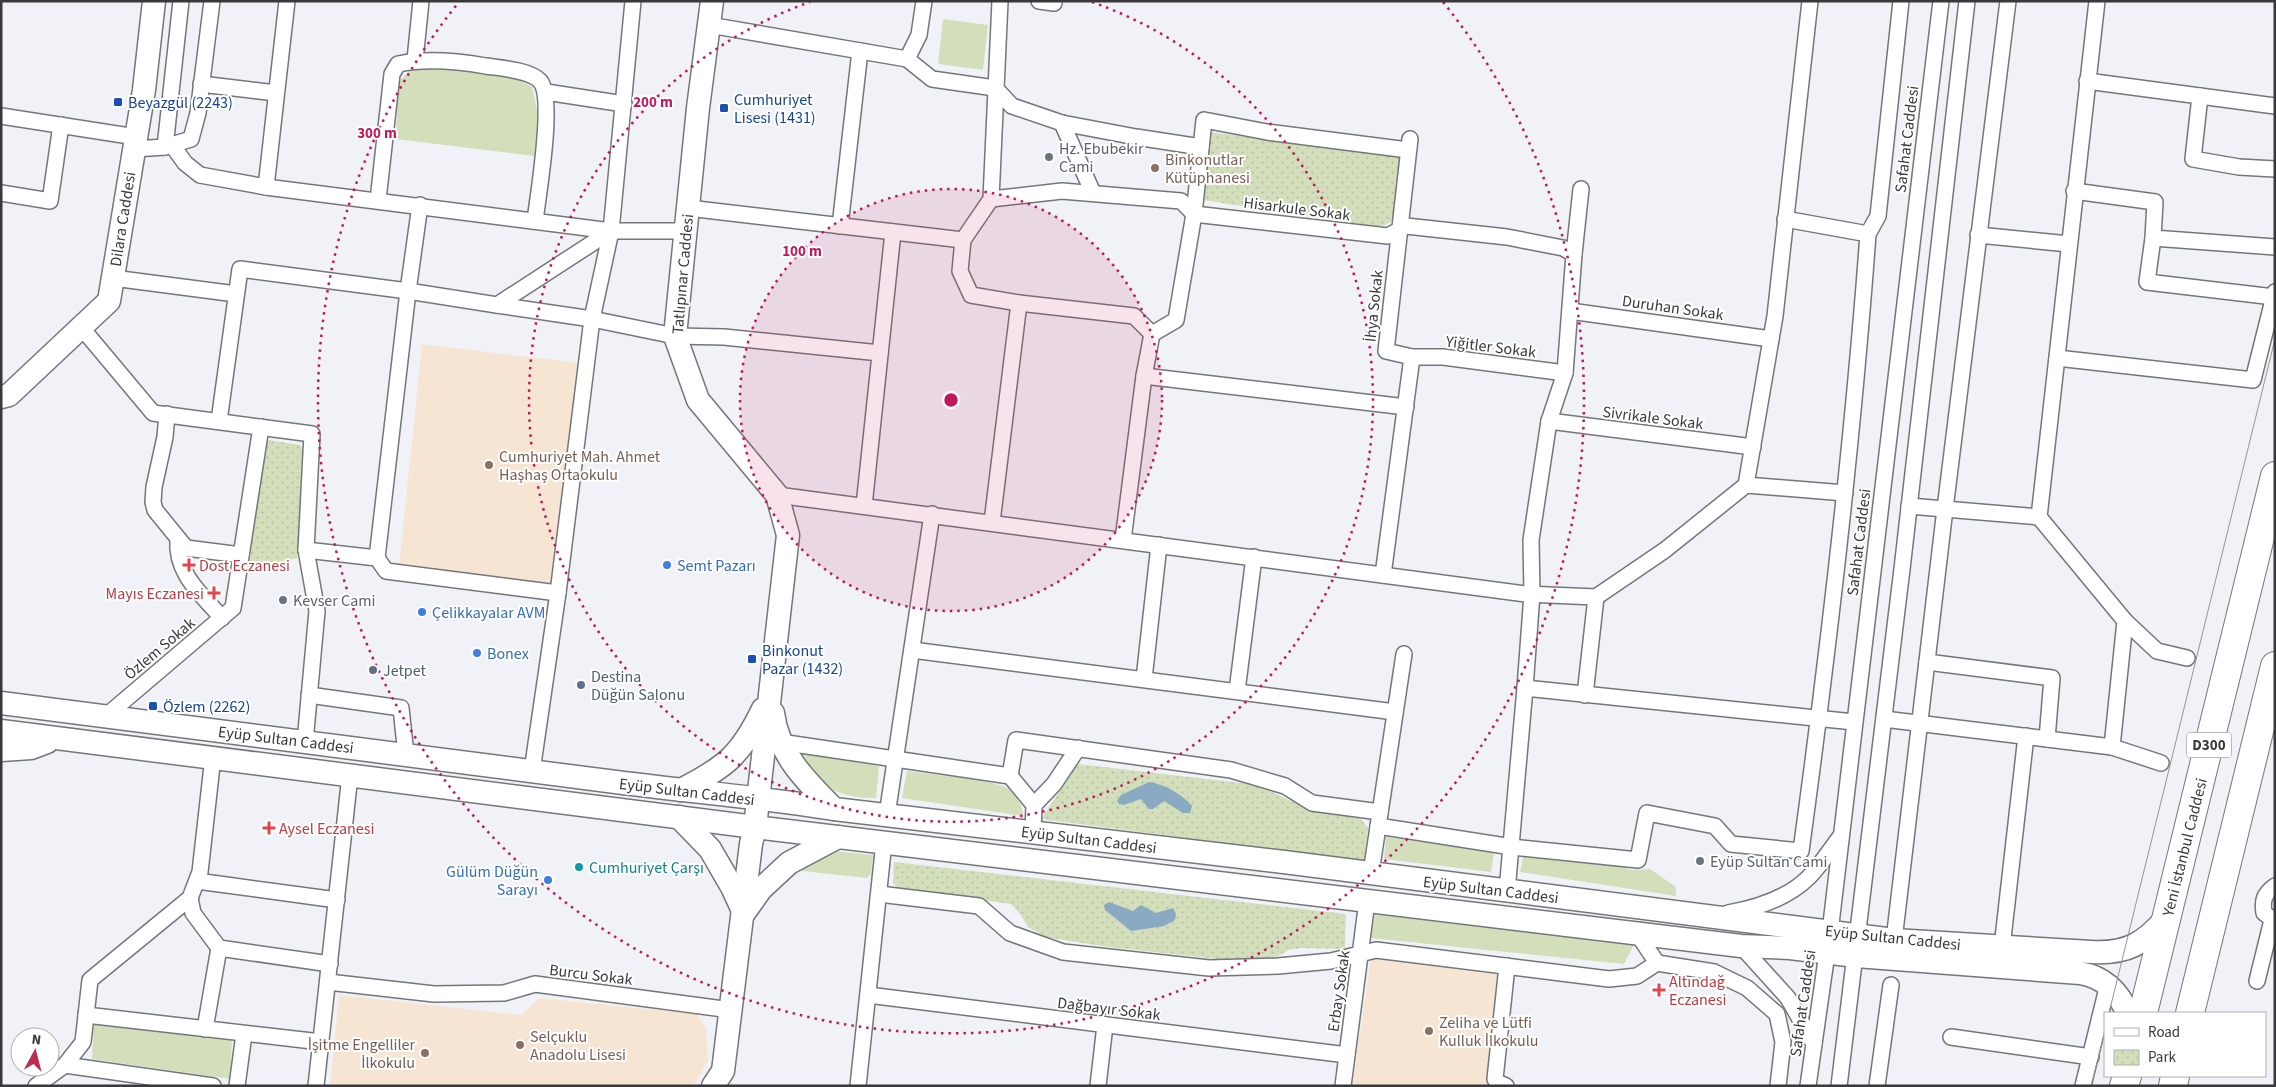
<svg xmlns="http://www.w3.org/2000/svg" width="2276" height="1087" font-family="'Source Sans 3',sans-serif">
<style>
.education{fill:#f7e5d4}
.green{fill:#d3dfbb}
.park{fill:url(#park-dots)}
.water{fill:#89aac2}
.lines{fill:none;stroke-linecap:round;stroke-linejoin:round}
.street-casing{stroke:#75767b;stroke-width:18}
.secondary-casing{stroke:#75767b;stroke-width:25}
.highway-casing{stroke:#75767b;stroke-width:30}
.street{stroke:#fff;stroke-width:15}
.secondary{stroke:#fff;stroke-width:22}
.highway{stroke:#fff;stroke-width:28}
.tram{stroke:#949599;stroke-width:1}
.ring{fill:none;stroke:#c2185b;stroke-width:2.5;stroke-dasharray:2.5 5}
.transit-dot{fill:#1a4fb4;stroke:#fff;stroke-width:2}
.worship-dot{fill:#6b7280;stroke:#fff;stroke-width:2}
.education-dot{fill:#8d6e63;stroke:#fff;stroke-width:2}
.health-dot{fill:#e0444e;stroke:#fff;stroke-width:2}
.shop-dot{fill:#3f7fe0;stroke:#fff;stroke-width:2}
.service-dot{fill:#5c6f8a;stroke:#fff;stroke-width:2}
.culture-dot{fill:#0f9aa8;stroke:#fff;stroke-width:2}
.labels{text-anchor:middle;stroke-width:4;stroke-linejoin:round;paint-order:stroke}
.shield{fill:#fff;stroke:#747476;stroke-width:1}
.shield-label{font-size:15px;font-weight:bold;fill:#39393b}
.transit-label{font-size:16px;fill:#164399;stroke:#fff;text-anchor:start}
.street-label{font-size:16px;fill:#39393b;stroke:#fff}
.worship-label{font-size:16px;fill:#5b616d;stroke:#fff;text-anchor:start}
.education-label{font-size:16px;fill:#785e54;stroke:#fff;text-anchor:start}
.health-label{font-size:16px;fill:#be3a42;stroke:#fff;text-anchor:start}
.shop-label{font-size:16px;fill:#366cbe;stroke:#fff;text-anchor:start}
.service-label{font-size:16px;fill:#4e5e75;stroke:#fff;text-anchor:start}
.culture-label{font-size:16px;fill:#0d838f;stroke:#fff;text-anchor:start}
.centre{fill:#c2185b;stroke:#fff;stroke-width:2.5}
.ring-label{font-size:15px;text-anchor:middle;font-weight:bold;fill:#c2185b;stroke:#fff;stroke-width:4;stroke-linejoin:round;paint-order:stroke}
</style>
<defs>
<pattern id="park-dots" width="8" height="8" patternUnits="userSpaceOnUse" patternTransform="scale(1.25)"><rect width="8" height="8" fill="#d3dfbb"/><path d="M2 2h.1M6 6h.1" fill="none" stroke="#b6c0a2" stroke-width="1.8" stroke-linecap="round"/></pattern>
</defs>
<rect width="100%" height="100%" fill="#f0f2f7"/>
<!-- education -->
<g class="education">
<path d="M422,344L579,363L555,587L399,567Z"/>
<path d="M1371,958L1505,976L1491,1086H1352Z"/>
<path d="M339,995L522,1015L539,998L697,1014L706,1028L708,1061L693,1086H330Z"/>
</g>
<!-- green -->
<g class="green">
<path d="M943,19L988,25L983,70L938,64Z"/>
<path d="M413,68L507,74L532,87L539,119L534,156L396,139L398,82Z"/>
<path d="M794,751L879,766L876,798C830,798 822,783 794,751Z"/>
<path d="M907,771C926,774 997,780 1009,789C1017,796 1023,806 1023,816L902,798Z"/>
<path d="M1386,837L1494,852L1491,872L1384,859Z"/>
<path d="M824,850L873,855L871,873L867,878L793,870Z"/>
<path d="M1524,853L1624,865L1629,870L1650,869L1676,887V896L1520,872Z"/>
<path d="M1375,914L1634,945L1624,964L1370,938Z"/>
<path d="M94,1022L232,1040L230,1079L92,1059Z"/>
</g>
<!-- park -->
<g class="park">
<path d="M1208,132L1400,155L1393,221L1380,227L1203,200Z"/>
<path d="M268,440L300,445L304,453L297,558L264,567L249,569L263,443Z"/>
<path d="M1078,764L1258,785L1303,807L1361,819L1368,828L1364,861L1041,819Z"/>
<path d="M894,862L1346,914L1345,947L1338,949L1301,948L1288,950L1268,962L1253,963L1101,946L1045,937L1028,927L1021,915L1011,904L898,888L893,883Z"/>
</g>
<!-- water -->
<g class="water">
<path d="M1149,782C1164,784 1182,794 1192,806L1190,813H1183L1164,801L1153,809H1149L1141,799L1124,805L1119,804L1117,801L1121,795Z"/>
<path d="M1109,902L1133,911L1141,905L1156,913L1173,908L1176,914L1175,920L1164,926L1131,931L1105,910L1104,905Z"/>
</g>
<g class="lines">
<defs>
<g id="street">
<path d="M1000,1L991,199L963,240L960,271L971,295L1019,303L1134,316L1152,334"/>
<path d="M1039,1L1054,3V1"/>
<path d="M2097,1L2039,517L2125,621L2112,747"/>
<path d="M709,25L907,59L932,79L995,88L1012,106L1062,123L1136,137L1201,147"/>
<path d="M907,59L919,35L924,1"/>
<path d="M415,60L421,1"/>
<path d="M2087,81L2275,106"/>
<path d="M201,84L276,93"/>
<path d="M546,92L624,104"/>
<path d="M2200,96L2193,159L2239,167L2275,169"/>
<path d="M1,116L136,137"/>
<path d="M1062,123L1093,193"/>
<path d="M172,145L185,163L200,175L266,187L611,231"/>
<path d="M165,147L181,1"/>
<path d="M134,149L165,147L191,139L198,113L212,1"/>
<path d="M266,187L287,1"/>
<path d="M2074,191L2155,202L2153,238L2275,247"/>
<path d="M1,193L50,201L61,125"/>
<path d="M991,199L1062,191L1181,201L1194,214L1204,120L1267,132L1408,150"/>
<path d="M378,200L392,74L398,64C426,58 457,61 486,66C500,68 530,70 540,81C555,98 538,195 535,221"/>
<path d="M688,208L963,240"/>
<path d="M1785,219L1868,234"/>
<path d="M840,226L860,51"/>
<path d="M1978,235L2069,244"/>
<path d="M2153,238L2147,282L2274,297"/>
<path d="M1574,254L1581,189"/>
<path d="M113,278L236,294"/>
<path d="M497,305L592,319L675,336L724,337L880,353"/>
<path d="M1570,311L1771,339"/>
<path d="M81,327L153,413L312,434L306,550L317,611L305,742"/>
<path d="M1412,357H1443L1565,373"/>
<path d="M2057,358L2253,380L2275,292"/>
<path d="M1144,376L1406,407"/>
<path d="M167,414L165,437L154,487L153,502L155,510L186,548L241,555"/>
<path d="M219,421L240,269L408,291L420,205"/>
<path d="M1549,421L1753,447"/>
<path d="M1746,485L1845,493"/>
<path d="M777,495L1526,594L1596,597L1665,550L1746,485L1775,316L1810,1"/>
<path d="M864,506L893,232"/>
<path d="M1909,506L2039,517"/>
<path d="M992,522L1019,303"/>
<path d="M178,539C175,573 201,594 222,618"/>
<path d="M1123,540L1144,376L1152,334L1176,320L1194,214L1388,236L1406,226L1507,237L1563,248L1574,254L1565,373L1549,421L1531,540L1532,594L1525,688"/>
<path d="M306,550L377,558L408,291L497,305L611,231H685"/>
<path d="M377,558L386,571L558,593"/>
<path d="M1383,575L1412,357L1386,351L1410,139"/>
<path d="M2125,621L2157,651L2187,658"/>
<path d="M912,650L1395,712"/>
<path d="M1927,662L2052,678L2047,739"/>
<path d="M1144,679L1159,545"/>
<path d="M1237,691L1254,557"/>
<path d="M309,695L401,708L406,755"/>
<path d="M1585,695L1596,597"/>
<path d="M106,716L233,608L261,427"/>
<path d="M1884,719L2112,747L2161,763"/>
<path d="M780,742L1010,776L1016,740L1231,770L1285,786L1312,803L1380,812"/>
<path d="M532,771L558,593L592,319L611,231L633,1"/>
<path d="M1010,776L1034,805L1033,832"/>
<path d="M1034,805L1054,784L1078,748"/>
<path d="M887,815L932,514"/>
<path d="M1378,826L1512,847L1638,860L1647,813L1715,826L1731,844L1801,851C1829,646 1853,440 1868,234L1878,216L1901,1"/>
<path d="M1371,873L1404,654"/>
<path d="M197,881L337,900"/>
<path d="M2275,886C2264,894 2262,900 2264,913L2275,921"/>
<path d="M1507,891L1525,688L1854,722"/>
<path d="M879,894L979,906L1010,933L1063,952L1209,968L1278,966L1331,961L1376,950L1609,979L1637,976L1657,963"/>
<path d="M190,898L193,913L219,948L330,964"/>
<path d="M1728,913C1757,908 1787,899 1809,877C1820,866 1830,850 1840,837"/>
<path d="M1637,933L1657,963L1714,972L1747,988L1777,1014L1783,1042L1778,1086"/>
<path d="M1894,940L1945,509L2008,1"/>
<path d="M1741,946L1788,998L1814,1044"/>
<path d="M2002,947L2026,736"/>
<path d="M2257,981L2272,920"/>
<path d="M328,982L434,994L504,993L535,984L731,1010"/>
<path d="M868,995L1347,1055"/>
<path d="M86,1015L321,1042"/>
<path d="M205,1029L219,948"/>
<path d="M1951,1037L2091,1057"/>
<path d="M65,1065L213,1086"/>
<path d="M36,1086L65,1065L83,1042L90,980L190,898L200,872L213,757"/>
<path d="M237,1086L244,1034"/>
<path d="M316,1086L350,775"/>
<path d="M858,1086L884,842"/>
<path d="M1098,1086L1105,1025"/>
<path d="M1343,1086L1367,901"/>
<path d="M1506,1086L1497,1082L1495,1079L1507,966"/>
<path d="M1808,1086L1830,932L1941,1"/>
<path d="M1839,1086L1902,569L1967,1"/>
<path d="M1877,1086L1891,985"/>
<path d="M2083,1086L2108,984"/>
</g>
<g id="secondary">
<path d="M712,1L698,108L675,336L698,400L777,495L788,535L755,827L751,844L723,1071L713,1086"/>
<path d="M1,397L9,395L109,301L144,90L154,1"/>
<path d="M1,703C204,729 406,755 608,781C684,791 759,797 834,809L1284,862L1894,940L2091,952C2127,954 2144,944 2167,917"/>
<path d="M773,713C778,754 806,781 834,809"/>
<path d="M1,731L755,827L1741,946L1790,948L1856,956L2080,973C2103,977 2119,991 2127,1013"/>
<path d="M1,750L31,748L47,742"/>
<path d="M681,790C726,767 741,755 763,709"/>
<path d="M679,817L710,849L732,887L744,913L761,889L789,863L838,837"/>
</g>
<g id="highway">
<path d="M2143,1013L2275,476"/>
<path d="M2190,1013L2275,666"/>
<path d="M2124,1086L2127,1076"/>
<path d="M2173,1086L2175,1076"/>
</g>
</defs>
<!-- street casing -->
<use href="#street" class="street-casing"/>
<!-- secondary casing -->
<use href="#secondary" class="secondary-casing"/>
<!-- highway casing -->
<use href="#highway" class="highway-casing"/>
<!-- street -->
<use href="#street" class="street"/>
<!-- secondary -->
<use href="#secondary" class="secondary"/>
<!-- highway -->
<use href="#highway" class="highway"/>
<!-- tram -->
<g class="tram">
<path d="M2109,1013L2275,339"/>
<path d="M2091,1086L2105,1031"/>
</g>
</g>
<!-- distance rings -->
<circle cx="951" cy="400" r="211" fill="#c2185b" fill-opacity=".12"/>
<g class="ring">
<circle cx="951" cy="400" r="211"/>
<path d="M1092 2A422 422 0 1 1 810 2"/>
<path d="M1443 2A633 633 0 1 1 459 2"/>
</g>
<!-- markers -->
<g class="transit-dot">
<rect x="113" y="97" width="10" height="10" rx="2.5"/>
<rect x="719" y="103" width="10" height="10" rx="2.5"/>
<rect x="747" y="654" width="10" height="10" rx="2.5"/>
<rect x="148" y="701" width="10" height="10" rx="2.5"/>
</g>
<g class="worship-dot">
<circle cx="1049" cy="157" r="5"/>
<circle cx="283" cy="600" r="5"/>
<circle cx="1700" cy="861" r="5"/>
</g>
<g class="education-dot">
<circle cx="1155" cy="168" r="5"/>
<circle cx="489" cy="465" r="5"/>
<circle cx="1429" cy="1031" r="5"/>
<circle cx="520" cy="1045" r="5"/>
<circle cx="425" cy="1053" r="5"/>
</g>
<g class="health-dot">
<path d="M186.5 557.5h5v5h5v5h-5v5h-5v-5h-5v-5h5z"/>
<path d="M211.5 585.5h5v5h5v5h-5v5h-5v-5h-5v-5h5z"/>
<path d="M266.5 820.5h5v5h5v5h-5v5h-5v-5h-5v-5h5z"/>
<path d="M1656.5 982.5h5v5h5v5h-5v5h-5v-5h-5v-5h5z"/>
</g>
<g class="shop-dot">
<circle cx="667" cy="565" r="5"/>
<circle cx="422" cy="612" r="5"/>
<circle cx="477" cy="653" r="5"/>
<circle cx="548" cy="880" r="5"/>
</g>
<g class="service-dot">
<circle cx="373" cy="670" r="5"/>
<circle cx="581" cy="685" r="5"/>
</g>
<circle class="culture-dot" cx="579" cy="867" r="5"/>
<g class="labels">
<!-- shield labels -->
<rect class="shield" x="2186.5" y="732.5" width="45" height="25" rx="4"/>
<g class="shield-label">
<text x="2209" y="750">D300</text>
</g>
<!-- transit labels -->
<g class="transit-label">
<text x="734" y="105">Cumhuriyet<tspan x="734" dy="18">Lisesi (1431)</tspan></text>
<text x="128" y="108">Beyazgül (2243)</text>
<text x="762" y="656">Binkonut<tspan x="762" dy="18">Pazar (1432)</tspan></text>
<text x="163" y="712">Özlem (2262)</text>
</g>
<!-- street labels -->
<g class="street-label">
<text transform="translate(1906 139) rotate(-83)" y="6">Safahat Caddesi</text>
<text transform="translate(1297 208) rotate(7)" y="6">Hisarkule Sokak</text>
<text transform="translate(122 219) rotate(-81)" y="6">Dilara Caddesi</text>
<text transform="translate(682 274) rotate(-85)" y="6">Tatlıpınar Caddesi</text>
<text transform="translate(1373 306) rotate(-84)" y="6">İhya Sokak</text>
<text transform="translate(1673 307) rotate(8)" y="6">Duruhan Sokak</text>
<text transform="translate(1491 346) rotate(7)" y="6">Yiğitler Sokak</text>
<text transform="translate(1653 417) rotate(7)" y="6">Sivrikale Sokak</text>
<text transform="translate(1858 542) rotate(-83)" y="6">Safahat Caddesi</text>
<text transform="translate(159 648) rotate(-40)" y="6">Özlem Sokak</text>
<text transform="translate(286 739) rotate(7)" y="6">Eyüp Sultan Caddesi</text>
<text transform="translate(687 791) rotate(7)" y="6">Eyüp Sultan Caddesi</text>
<text transform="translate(1089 839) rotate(7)" y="6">Eyüp Sultan Caddesi</text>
<text transform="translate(2184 847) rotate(-76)" y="6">Yeni İstanbul Caddesi</text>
<text transform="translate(1491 889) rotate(7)" y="6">Eyüp Sultan Caddesi</text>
<text transform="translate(1893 937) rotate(6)" y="6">Eyüp Sultan Caddesi</text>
<text transform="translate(591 974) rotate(7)" y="6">Burcu Sokak</text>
<text transform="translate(1338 991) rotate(-82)" y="6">Erbay Sokak</text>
<text transform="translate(1802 1003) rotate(-82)" y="6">Safahat Caddesi</text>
<text transform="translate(1109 1008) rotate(7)" y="6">Dağbayır Sokak</text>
</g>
<!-- worship labels -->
<g class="worship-label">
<text x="1059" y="154">Hz. Ebubekir<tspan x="1059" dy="18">Cami</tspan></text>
<text x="293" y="606">Kevser Cami</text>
<text x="1710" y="867">Eyüp Sultan Cami</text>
</g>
<!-- education labels -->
<g class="education-label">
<text x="1165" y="165">Binkonutlar<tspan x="1165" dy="18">Kütüphanesi</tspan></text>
<text x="499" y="462">Cumhuriyet Mah. Ahmet<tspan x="499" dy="18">Haşhaş Ortaokulu</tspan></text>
<text x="1439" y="1028">Zeliha ve Lütfi<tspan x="1439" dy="18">Kulluk İlkokulu</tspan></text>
<text x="530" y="1042">Selçuklu<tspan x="530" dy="18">Anadolu Lisesi</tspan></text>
<text x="415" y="1050" text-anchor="end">İşitme Engelliler<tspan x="415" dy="18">İlkokulu</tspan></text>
</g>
<!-- health labels -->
<g class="health-label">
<text x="199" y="571">Dost Eczanesi</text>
<text x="204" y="599" text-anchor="end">Mayıs Eczanesi</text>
<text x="279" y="834">Aysel Eczanesi</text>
<text x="1669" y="987">Altındağ<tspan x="1669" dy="18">Eczanesi</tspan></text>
</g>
<!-- shop labels -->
<g class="shop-label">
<text x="677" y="571">Semt Pazarı</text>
<text x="432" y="618">Çelikkayalar AVM</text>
<text x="487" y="659">Bonex</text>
<text x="538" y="877" text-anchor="end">Gülüm Düğün<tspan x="538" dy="18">Sarayı</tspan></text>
</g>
<!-- service labels -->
<g class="service-label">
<text x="383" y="676">Jetpet</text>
<text x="591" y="682">Destina<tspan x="591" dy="18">Düğün Salonu</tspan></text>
</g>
<!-- culture labels -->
<g class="culture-label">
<text x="589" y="873">Cumhuriyet Çarşı</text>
</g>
</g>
<circle cx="951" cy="400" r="8" class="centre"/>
<g class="ring-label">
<text x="653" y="107">200 m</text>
<text x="377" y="138">300 m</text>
<text x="802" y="256">100 m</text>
</g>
<!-- border -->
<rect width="2276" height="1087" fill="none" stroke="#39393b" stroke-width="5"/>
<!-- legend -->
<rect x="2104" y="1012" width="162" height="65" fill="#ffffff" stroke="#b0b0b1"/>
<rect x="2114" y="1028" width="25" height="8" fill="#ffffff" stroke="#b0b0b1"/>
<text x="2148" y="1037" font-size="15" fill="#39393b">Road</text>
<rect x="2114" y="1050" width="25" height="15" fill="url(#park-dots)" stroke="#b0b0b1"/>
<text x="2148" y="1062" font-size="15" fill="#39393b">Park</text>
<!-- north arrow -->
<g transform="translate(35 1052) rotate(7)"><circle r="24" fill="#ffffff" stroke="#b0b0b1"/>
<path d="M0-4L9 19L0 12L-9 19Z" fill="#bd2c51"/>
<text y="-8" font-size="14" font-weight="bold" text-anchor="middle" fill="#39393b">N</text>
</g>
</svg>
